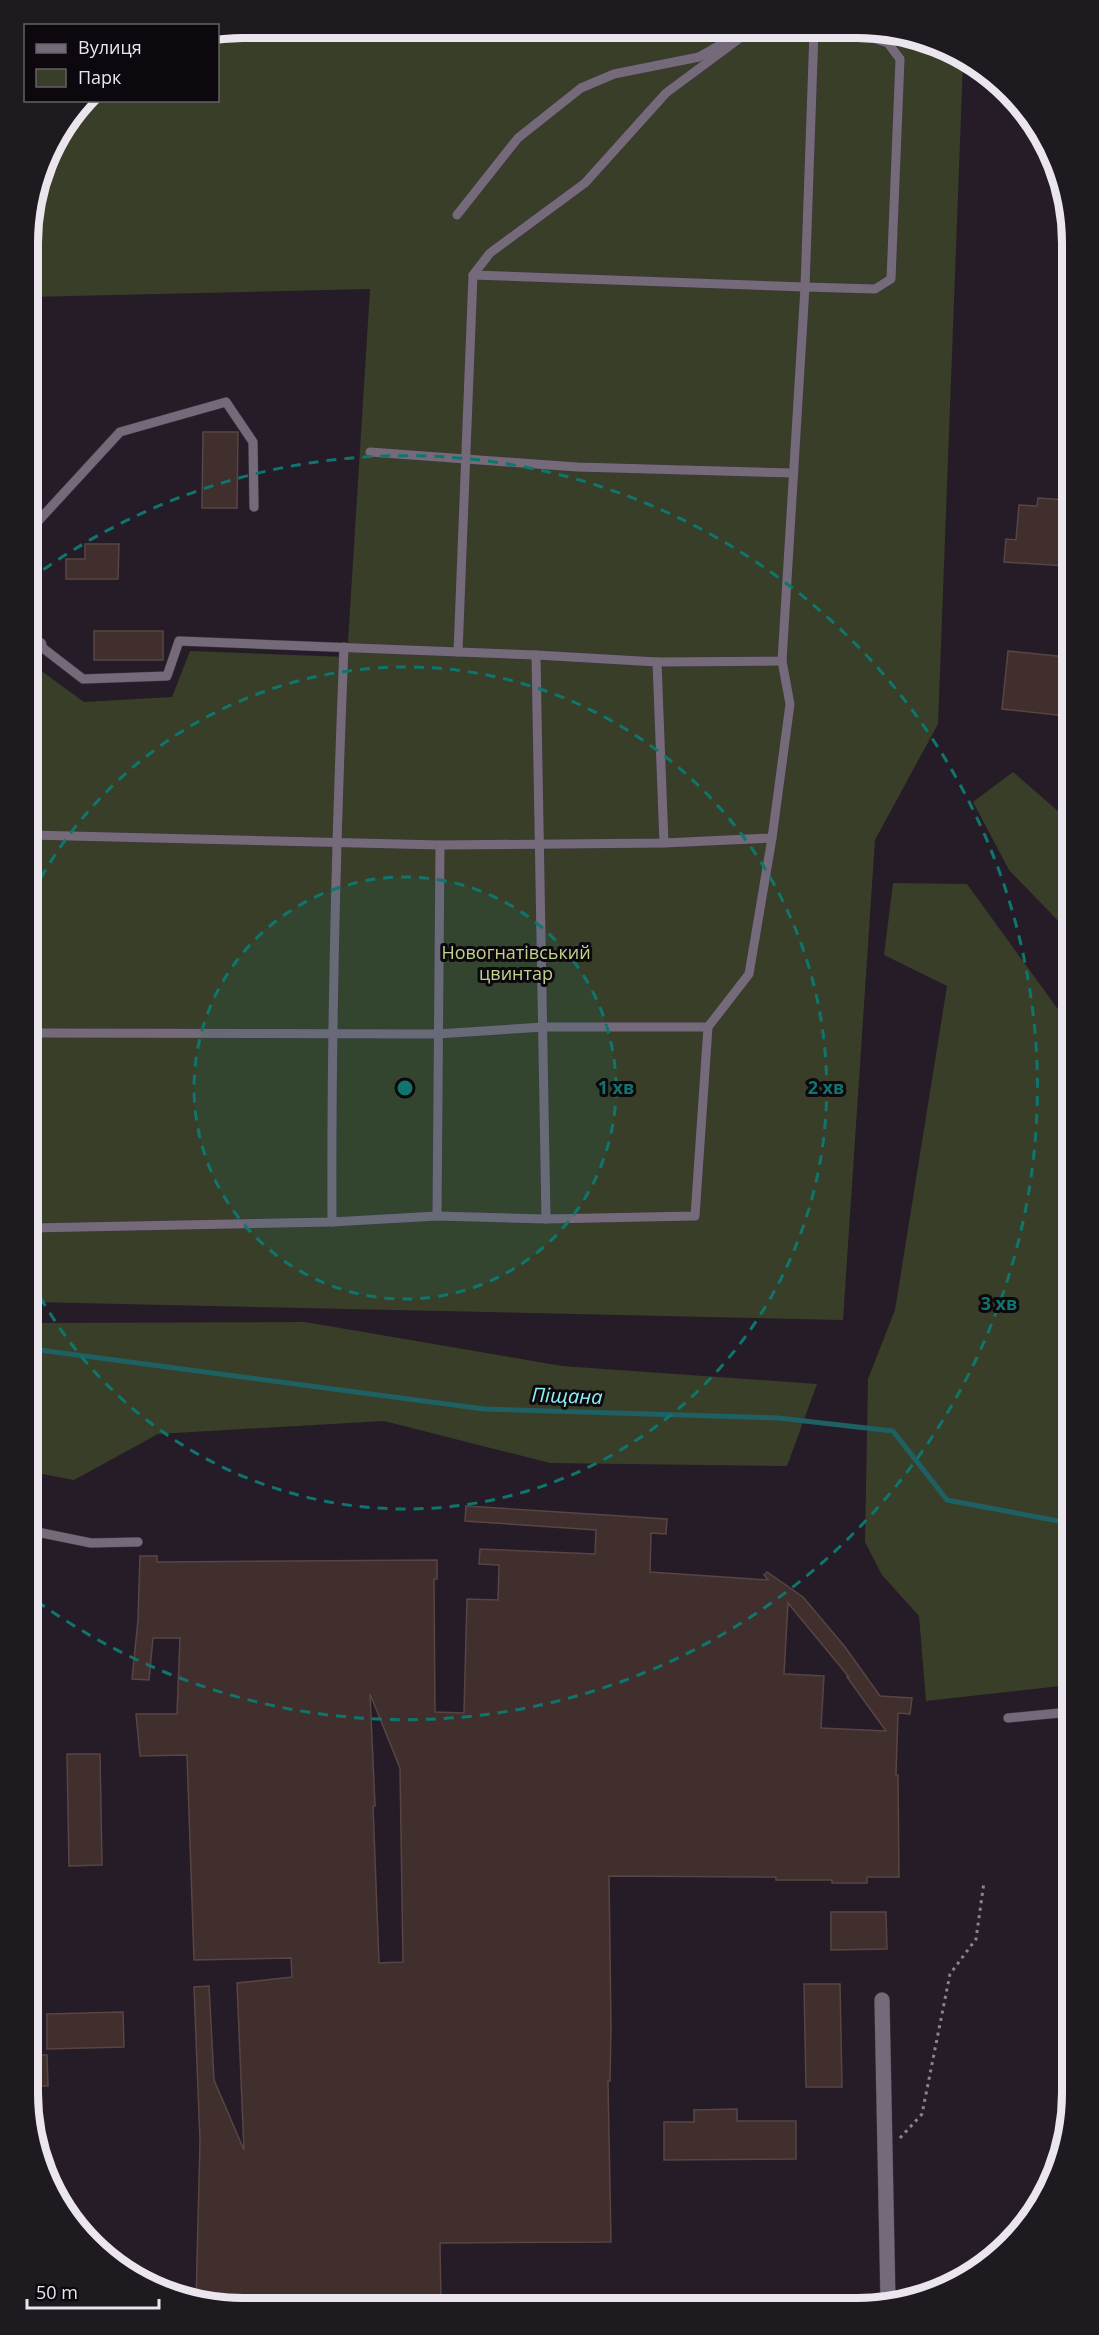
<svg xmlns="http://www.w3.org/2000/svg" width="1099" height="2335" font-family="'Open Sans',sans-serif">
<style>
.green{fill:#383e27}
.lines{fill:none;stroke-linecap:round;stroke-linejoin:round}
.stream{stroke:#1f6062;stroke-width:5}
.building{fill:#412f2d;stroke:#584543;stroke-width:1.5;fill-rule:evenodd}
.lane-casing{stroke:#3f3741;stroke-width:10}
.street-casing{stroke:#3f3741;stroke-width:16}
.path{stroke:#8b838d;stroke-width:3;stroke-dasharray:3 4.5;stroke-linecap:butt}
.lane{stroke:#756a79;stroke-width:9}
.street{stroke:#756a79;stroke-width:15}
.ring{fill:none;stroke:#0f766e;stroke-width:3;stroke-dasharray:10 8}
.labels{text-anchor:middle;stroke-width:6;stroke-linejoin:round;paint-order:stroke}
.park-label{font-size:18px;fill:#c2d38d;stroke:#0c080d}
.water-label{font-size:20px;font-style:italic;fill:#8cf1f4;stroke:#0c080d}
.rim{fill:none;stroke:#ebe5ed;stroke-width:8}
.centre{fill:#0f766e;stroke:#0c080d;stroke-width:3}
.ring-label{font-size:18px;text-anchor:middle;font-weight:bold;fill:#0f766e;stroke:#0c080d;stroke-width:6;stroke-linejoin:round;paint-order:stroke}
</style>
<rect width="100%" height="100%" fill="#251c28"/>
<!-- green -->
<g class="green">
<path d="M901,32L963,63L938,724L875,840L843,1320L31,1302L29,662L84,702L172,697L190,651L347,657L370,289L28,297L27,228L49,147L85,101L218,100V34Z"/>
<path d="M1013,772L1067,819V930L1009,870L973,802Z"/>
<path d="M893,883L967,884L1068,1023L1070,1685L926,1701L919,1616L882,1575L865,1542L868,1379L895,1310L947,986L884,955Z"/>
<path d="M305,1322L562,1366L817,1384L787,1466L550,1463L384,1421L158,1434L74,1480L32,1472L31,1323Z"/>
</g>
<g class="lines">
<!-- stream -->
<path class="stream" d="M32,1349L484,1409L778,1418L893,1431L947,1500L1069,1523"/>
</g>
<!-- building -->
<g class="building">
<path d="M203,432H238L237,508H202Z"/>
<path d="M1038,498L1066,500V566L1004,562L1006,539L1016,540L1019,505L1037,506Z"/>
<path d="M85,544H119L118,579H66V559H85Z"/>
<rect x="94" y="631" width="69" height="29"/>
<path d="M1008,651L1066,657V716L1002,709Z"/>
<path d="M466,1506L667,1519L666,1534L651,1533L650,1572L768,1580L764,1575L767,1572L803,1597L845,1647L880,1696L912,1698L910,1714L898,1713L896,1775H898L899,1877H867V1883H832V1880H776V1877L609,1876L611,2027L610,2081H608L611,2242L440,2243L441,2303L201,2304L196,2302L200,2141L194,1987L209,1986L214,2080L244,2150L237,1983L292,1977L291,1958L194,1960L187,1755L140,1756L136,1714H177L180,1638H153L149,1680L132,1679L138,1620L140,1556H157V1562L437,1560V1579H434L435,1712L464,1713L467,1599L498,1600L499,1565L479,1564L480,1549L595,1554L596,1530L465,1521ZM788,1603L849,1677H847L886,1731L821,1728L824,1676L784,1674ZM370,1694L400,1768L403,1962L379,1963L373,1806H375Z"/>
<path d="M67,1754H100L102,1865L69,1866Z"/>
<path d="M831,1912H886L887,1949L831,1950Z"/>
<path d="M804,1984H840L842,2087H806Z"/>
<path d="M123,2012L124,2047L47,2049V2014Z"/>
<path d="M34,2055H47L48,2086H34Z"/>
<path d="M737,2109V2121H796V2159L664,2160V2122H694V2110Z"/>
</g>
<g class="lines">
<defs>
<g id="lane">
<path d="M457,215L518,138L581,88L614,74L699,57L729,40"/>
<path d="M473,275L805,287L814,31"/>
<path d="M370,452L577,467L793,473"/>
<path d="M29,531L120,432L226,402L253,442L254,507"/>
<path d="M39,645L83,679L167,676L179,641L536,655L657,662L782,661L805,287L875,289L891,279L900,59L888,43L850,31"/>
<path d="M458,652L473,275L490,253L585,183L666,93L751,30"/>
<path d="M536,655L546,1219"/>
<path d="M657,662L664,843"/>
<path d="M30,835L440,845L664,843L772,838L790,704L782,661"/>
<path d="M30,1033L437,1034L544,1027H708"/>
<path d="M437,1216L440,845"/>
<path d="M332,1222C331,1030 336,839 344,647"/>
<path d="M31,1228L332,1222L437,1216L546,1219L695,1216L708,1027L749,974L772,838"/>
<path d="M32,1531L91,1543L138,1542"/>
<path d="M1008,1718L1070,1712"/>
</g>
<g id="street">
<path d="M615,29H628"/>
<path d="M29,645H39"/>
<path d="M882,2000L888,2301"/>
</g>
</defs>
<!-- lane casing -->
<use href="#lane" class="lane-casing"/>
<!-- street casing -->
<use href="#street" class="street-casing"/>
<!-- path -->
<path class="path" d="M900,2138L922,2114L950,1974L976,1939L984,1882"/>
<!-- lane -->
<use href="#lane" class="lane"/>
<!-- street -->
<use href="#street" class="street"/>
</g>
<!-- distance rings -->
<circle cx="405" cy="1088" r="211" fill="#0f766e" fill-opacity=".12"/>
<g class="ring">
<circle cx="405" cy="1088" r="211"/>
<path d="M32 894A421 421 0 1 1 32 1282"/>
<path d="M29 580A632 632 0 1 1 34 1599"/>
</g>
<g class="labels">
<!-- park labels -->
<g class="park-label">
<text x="516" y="959">Новогнатівський<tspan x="516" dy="21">цвинтар</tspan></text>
</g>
<!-- water labels -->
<g class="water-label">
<text transform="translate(567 1396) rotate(2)" y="7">Піщана</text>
</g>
</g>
<!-- crop -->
<path d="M0 0H1099V2335H0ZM243 38H857A205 205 0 0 1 1062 243V2093A205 205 0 0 1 857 2298H243A205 205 0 0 1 38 2093V243A205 205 0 0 1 243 38Z" fill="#1e1a1f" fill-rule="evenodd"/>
<path class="rim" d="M243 38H857A205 205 0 0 1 1062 243V2093A205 205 0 0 1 857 2298H243A205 205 0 0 1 38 2093V243A205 205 0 0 1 243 38Z"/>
<circle cx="405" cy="1088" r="9" class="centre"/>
<g class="ring-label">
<text x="616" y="1094">1 хв</text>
<text x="826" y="1094">2 хв</text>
<text x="999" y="1310">3 хв</text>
</g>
<!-- legend -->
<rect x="24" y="24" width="195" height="78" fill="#0c080d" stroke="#656067" stroke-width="1.5"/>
<rect x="36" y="44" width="30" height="9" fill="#756a79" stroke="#656067" stroke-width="1.5"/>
<text x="78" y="54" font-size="18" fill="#ebe5ed">Вулиця</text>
<rect x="36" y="69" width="30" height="18" fill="#383e27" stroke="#656067" stroke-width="1.5"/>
<text x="78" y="84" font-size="18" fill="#ebe5ed">Парк</text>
<!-- scale -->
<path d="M27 2299v9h132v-9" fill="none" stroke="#ebe5ed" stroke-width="3"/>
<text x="36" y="2299" font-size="18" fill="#ebe5ed" stroke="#0c080d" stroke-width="4.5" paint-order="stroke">50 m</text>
</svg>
